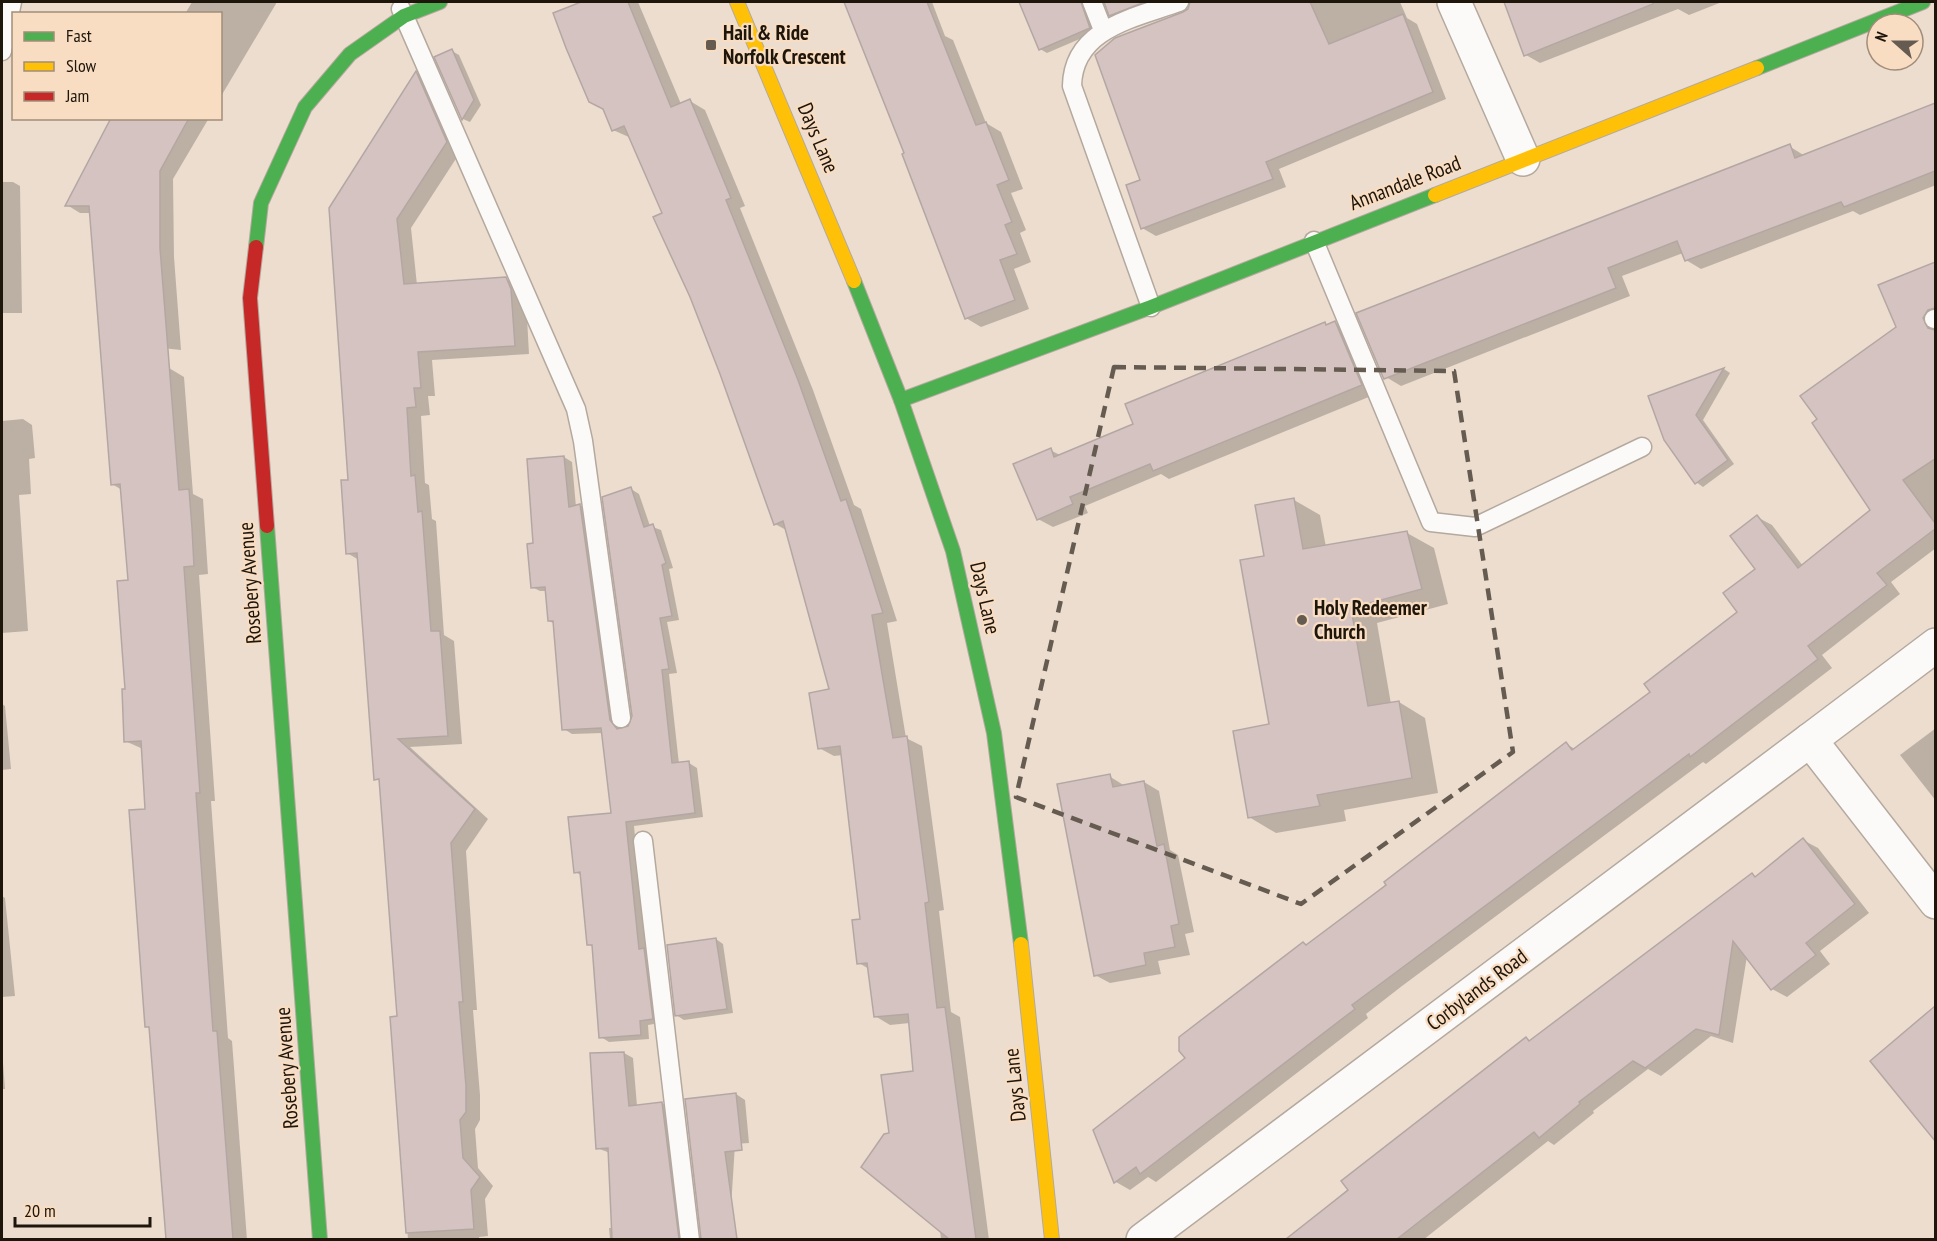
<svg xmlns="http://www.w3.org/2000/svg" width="1937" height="1241" font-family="'PT Sans Narrow',sans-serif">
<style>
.shadow{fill:#0003}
.building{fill:#d5c3c1;stroke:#b4a7a3;stroke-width:1.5}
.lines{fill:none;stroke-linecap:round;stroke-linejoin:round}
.lane-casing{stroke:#b4a99e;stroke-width:21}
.street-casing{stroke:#b4a99e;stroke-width:36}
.fast-casing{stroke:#b4a99e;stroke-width:16}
.slow-casing{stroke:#b4a99e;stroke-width:16}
.jam-casing{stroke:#b4a99e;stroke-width:16}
.lane{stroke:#fcfaf8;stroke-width:18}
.street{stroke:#fcfaf8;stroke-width:33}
.fast{stroke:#4caf50;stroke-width:14}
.slow{stroke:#ffc107;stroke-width:14}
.jam{stroke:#c62828;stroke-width:14}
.marked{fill:none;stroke:#665b50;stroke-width:4.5;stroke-dasharray:12 8;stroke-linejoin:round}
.poi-dot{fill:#665b50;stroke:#f8ddc3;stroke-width:2}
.labels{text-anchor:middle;stroke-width:4.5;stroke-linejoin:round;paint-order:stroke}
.poi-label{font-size:21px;font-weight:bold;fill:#1e150b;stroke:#f8ddc3;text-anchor:start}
.street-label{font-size:21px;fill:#1e150b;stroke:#f8ddc3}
</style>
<rect width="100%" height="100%" fill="#ecddcf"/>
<!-- shadow -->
<g class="shadow">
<path d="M192,2H277L220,98V14H185Z"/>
<path d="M585,2H638L681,104L690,101L705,110L745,206L740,208L813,390L854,505L861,509L897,621L887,623L906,738L922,746L944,910L939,911L951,1012L960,1017L989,1240H941L940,1230L890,1135L915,1073L910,1023L890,1025L875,1016L869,969L859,963L862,920L843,755L834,756L819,748L831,690L788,531L775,524L664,214L631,138L613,130L555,14Z"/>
<path d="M846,2H932L945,36L953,40L986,123L1001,132L1023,189L1011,193L1026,230L1020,233L1031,262L1014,269L1029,309L981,327L966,318L906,154Z"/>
<path d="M1021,2H1090L1096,32L1047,53L1040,49Z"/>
<path d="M1105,2H1164L1118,19L1111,15Z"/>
<path d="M1233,2H1400L1407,18L1417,24L1446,99L1279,169L1286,187L1156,236L1142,228V181L1096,55L1116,39L1178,24Z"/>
<path d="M1506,2H1722L1689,15L1678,9L1540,63L1526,55Z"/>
<path d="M452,51L459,55L481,105L470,122L463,119Z"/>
<path d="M416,73L430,81L461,151L411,228L417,285L506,279L520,287L526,299L529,354L432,360L435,396H428L430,415L421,416L425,483L429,485L432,519L436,521L444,635L454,641L462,744L410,747L488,819L466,851L477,1010H473L480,1095V1120L475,1129L478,1168L493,1186L485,1199L488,1236L479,1237V1240H408L392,1018L398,1017L380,781L376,779L359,560L347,553L350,481Z"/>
<path d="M1936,105V185L1860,215L1853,211L1701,269L1686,260L1683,253L1622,276L1630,296L1401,386L1386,377L1789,146L1805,156Z"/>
<path d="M113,118H209L173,179L174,257L181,350L115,343L91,213H80L67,205Z"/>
<path d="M2,182H13L20,186L22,313H2Z"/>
<path d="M1936,263V392L1919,404L1936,430V548L1891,582L1900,594L1822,655L1832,668L1706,764L1703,762L1402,986L1366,1014L1368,1018L1156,1182L1148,1177L1130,1190L1116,1182L1095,1131L1187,1059L1307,946L1566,744L1575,749L1652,692L1740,612L1757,569V517L1772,525L1803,566L1872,510L1898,328L1880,286Z"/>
<path d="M1335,323L1350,332L1376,394L1169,479L1161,474L1085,506L1088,513L1053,527L1038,519L1050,450L1062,456L1135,425L1325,324L1328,326Z"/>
<path d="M169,368L184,377L193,494L203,499L208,574L199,575L215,801H211L228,1038L232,1041L247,1240H168L151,1029L147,1026L146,810L143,749L125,741L129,581L122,490L112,484Z"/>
<path d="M1724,369L1730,373L1703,420L1734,464L1703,487L1696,482L1650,397Z"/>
<path d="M23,419L32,425L35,458L29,459L31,494L19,495L28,631L2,633V421Z"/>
<path d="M564,457L572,462L576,507L580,505L588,510L618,725L621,729L629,728L634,717L631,489L639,494L650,526L661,530L673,568L669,569L679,620L667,622L677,673L669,674L679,764L689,763L697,768L703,817L634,826L646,951L652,955L660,1023L648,1025L649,1039L609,1042L601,1037L594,948L589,944L581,875L575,872L613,814L603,733L572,734L564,729L555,624L549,621L547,591H540L532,587L535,545Z"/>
<path d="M1294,500L1320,515L1326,547L1407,533L1434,548L1448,604L1377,623L1391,704L1399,702L1425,718L1438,793L1344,810L1346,821L1276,833L1249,817L1270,726L1265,557Z"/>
<path d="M2,704L5,706L11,769L2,770Z"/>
<path d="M1936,728V801L1900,755Z"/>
<path d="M1109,776L1125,786L1144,782L1159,791L1170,850L1178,855L1194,932L1185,934L1190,955L1158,961L1161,974L1110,983L1095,975Z"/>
<path d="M1803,840L1818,848L1869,913L1820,951L1830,964L1787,997L1772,989L1747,956L1733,1043L1711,1036L1661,1076L1648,1069L1593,1111L1594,1113L1554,1145L1548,1141L1423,1240H1288L1526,1038L1531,1041L1752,875L1757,877Z"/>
<path d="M2,896L5,898L15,996L2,997Z"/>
<path d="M716,939L723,944L733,1013L684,1020L676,1015Z"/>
<path d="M1931,1012L1936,1015V1141L1872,1061Z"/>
<path d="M2,1049L5,1089H2Z"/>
<path d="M624,1053L633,1058L637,1106L662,1103L671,1109L687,1240H610L609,1228H613L610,1153L597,1148Z"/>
<path d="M736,1094L745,1100L749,1143L735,1144L729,1240H702Z"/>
</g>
<!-- building -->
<g class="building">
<path d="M581,2H628L671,107L690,99L731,198L726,200L798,380L841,501L846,499L865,556L883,613L872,615L893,738L907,736L929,902L925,903L937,1008L945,1007L976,1239H949L861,1167L884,1134L889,1133L881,1075L913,1071L908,1014L874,1017L867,963L857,964L852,920L860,919L840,746L818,749L809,693L829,689L783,521L774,525L720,374L690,297L653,217L662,213L624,126L612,131L603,109L589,102L566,48L553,13Z"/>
<path d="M844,2H927L976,125L986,122L1009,180L997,185L1012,222L1005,225L1017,254L1000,260L1015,300L965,319L902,154L904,153Z"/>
<path d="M1019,2H1081L1090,28L1039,50Z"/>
<path d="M1104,2H1145L1109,16Z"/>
<path d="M1190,2H1310L1329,44L1403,14L1433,92L1266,162L1273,179L1141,229L1126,185L1140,180L1095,55L1115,38L1183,12L1188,9Z"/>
<path d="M1504,2H1653V4L1524,56Z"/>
<path d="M452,49L474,100L462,120L434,57Z"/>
<path d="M416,71L447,142L397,219L404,284L506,277L511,289L515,346L418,352L421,388H414L416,407L407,408L411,476L415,475L418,512L422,511L431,631H440L448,736L398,739L475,809L451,843L463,1002H459L466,1086V1112L460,1120L463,1158L480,1177L471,1190L474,1229L406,1233L390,1017L397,1016L379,779L374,780L357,553L346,554L341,480H348L329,208Z"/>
<path d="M1935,103V171L1844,207L1841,202L1685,261L1677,241L1608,268L1616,288L1384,379L1383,377L1356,313L1790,144L1795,158Z"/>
<path d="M111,118H189L160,171V248L179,490L189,489L192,528L194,566L184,567L200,793H196L213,1031H217L233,1239H166L149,1027H145L129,810L145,809L141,741L124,742L122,689H125L117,581L128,580L120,484L111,485L89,206H65Z"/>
<path d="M1935,262V308L1928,310L1923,318L1928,328L1935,330V459L1903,480L1935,523V529L1877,573L1887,585L1808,646L1818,659L1690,757L1689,754L1387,979L1352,1005L1355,1009L1140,1174L1136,1167L1114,1183L1093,1130L1185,1058L1179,1051V1037L1303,942L1306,945L1386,885L1384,882L1566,742L1572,750L1650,692L1644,684L1737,612L1723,593L1755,569L1730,536L1757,515L1798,568L1870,510L1812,423L1817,419L1800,396L1896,327L1878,285Z"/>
<path d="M1335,321L1362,385L1153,471L1150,464L1070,497L1073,504L1037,520L1013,464L1051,448L1054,457L1133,424L1125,404L1325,322L1326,325Z"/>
<path d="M1724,368L1696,415L1728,460L1695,484L1664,440L1648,396Z"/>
<path d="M564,456L569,507L580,504L610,720L617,729L628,726L632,716L602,497L631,487L644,527L653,524L666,563L662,565L672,616L660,618L669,669L662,670L672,763L689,761L695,813L626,822L639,949L644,948L653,1019L640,1021L641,1035L599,1038L592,945H587L580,872L574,873L568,817L611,813L601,728L562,730L553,621H548L545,587L531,588L527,544L533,543L527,459Z"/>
<path d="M1294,498L1303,549L1407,531L1422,589L1351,608L1368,706L1399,701L1412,778L1317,795L1320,806L1248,818L1233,731L1269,724L1240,560L1264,556L1255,505Z"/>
<path d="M1110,774L1113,787L1144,781L1157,846L1164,844L1179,924L1171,926L1175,947L1144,953L1146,965L1094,976L1057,784Z"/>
<path d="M1803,838L1855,904L1806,943L1816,955L1771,990L1733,941L1719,1035L1696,1029L1645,1068L1633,1061L1579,1102L1580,1104L1539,1138L1534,1132L1397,1239H1286L1348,1190L1341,1181L1526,1037L1529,1041L1752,873L1755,877Z"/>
<path d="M716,938L727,1009L675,1016L667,945Z"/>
<path d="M1935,1006V1141L1870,1061Z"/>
<path d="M624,1052L629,1106L662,1102L679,1239H612L608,1148L596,1149L590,1053Z"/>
<path d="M736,1093L742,1150L725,1152L737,1239H701L685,1099Z"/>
</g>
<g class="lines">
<defs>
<g id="lane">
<path d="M1092,2L1103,30"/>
<path d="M401,9L576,409L583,441L621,718"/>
<path d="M2,51L12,2"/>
<path d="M1314,241L1431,522L1475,527L1642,447"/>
<path d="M1151,307L1072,86C1073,28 1135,18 1179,2"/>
<path d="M1934,319H1936"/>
<path d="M643,841L690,1240"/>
</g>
<g id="street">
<path d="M1454,2L1523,159"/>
<path d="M1810,740L1936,645"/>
<path d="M1143,1240L1810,740L1936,902"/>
</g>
<g id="fast">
<path d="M1757,68L1923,2"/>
<path d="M256,247L261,203L305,107L350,54L404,16L440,2"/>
<path d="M854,281L901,400L953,551L994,733L1021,944"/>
<path d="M901,400L1151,307L1435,195"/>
<path d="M267,526L320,1240"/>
</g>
<g id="slow">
<path d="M737,2L854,281"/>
<path d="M1435,195L1757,68"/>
<path d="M1021,944L1052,1240"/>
</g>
<path id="jam" d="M256,247L250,298L267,526"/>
</defs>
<!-- lane casing -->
<use href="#lane" class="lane-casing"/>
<!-- street casing -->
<use href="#street" class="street-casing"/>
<!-- fast casing -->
<use href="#fast" class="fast-casing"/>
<!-- slow casing -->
<use href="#slow" class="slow-casing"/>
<!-- jam casing -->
<use href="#jam" class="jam-casing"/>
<!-- lane -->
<use href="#lane" class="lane"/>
<!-- street -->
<use href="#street" class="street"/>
<!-- fast -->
<use href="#fast" class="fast"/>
<!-- slow -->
<use href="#slow" class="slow"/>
<!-- jam -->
<use href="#jam" class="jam"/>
</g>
<!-- marked area -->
<path class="marked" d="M1114,367L1454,371L1513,752L1301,904L1016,797Z"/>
<!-- markers -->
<g class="poi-dot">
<rect x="705" y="39" width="12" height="12" rx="3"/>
<circle cx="1302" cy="620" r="6"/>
</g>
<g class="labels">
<!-- poi labels -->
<g class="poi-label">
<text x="723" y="40">Hail &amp; Ride<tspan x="723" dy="24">Norfolk Crescent</tspan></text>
<text x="1314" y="615">Holy Redeemer<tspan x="1314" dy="24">Church</tspan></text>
</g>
<!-- street labels -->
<g class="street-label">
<text transform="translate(818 138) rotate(67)" y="7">Days Lane</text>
<text transform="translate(1405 183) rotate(-21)" y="7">Annandale Road</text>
<text transform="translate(250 583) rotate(-94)" y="7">Rosebery Avenue</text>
<text transform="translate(985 598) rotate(77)" y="7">Days Lane</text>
<text transform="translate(1477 990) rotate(-37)" y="7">Corbylands Road</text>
<text transform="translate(287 1068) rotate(-94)" y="7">Rosebery Avenue</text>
<text transform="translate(1015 1085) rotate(-96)" y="7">Days Lane</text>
</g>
</g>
<!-- border -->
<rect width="1937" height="1241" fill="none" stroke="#1e150b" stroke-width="6"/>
<!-- legend -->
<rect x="12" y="12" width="210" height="108" fill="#f8ddc3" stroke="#a18d79" stroke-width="1.5"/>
<rect x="24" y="32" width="30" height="9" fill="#4caf50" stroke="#a18d79" stroke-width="1.5"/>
<text x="66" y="42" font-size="18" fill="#1e150b">Fast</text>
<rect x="24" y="62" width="30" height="9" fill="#ffc107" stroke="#a18d79" stroke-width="1.5"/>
<text x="66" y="72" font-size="18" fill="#1e150b">Slow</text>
<rect x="24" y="92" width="30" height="9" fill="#c62828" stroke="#a18d79" stroke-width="1.5"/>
<text x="66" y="102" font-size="18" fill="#1e150b">Jam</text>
<!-- north arrow -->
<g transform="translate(1895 42) rotate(291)"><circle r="28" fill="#f8ddc3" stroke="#a18d79" stroke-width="1.5"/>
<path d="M0-4.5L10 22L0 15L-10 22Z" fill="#665b50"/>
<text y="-9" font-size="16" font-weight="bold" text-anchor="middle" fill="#1e150b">N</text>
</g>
<!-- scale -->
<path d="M15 1217v9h135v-9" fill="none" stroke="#1e150b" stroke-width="3"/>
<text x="24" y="1217" font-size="18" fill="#1e150b" stroke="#f8ddc3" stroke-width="4.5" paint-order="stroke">20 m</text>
</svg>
